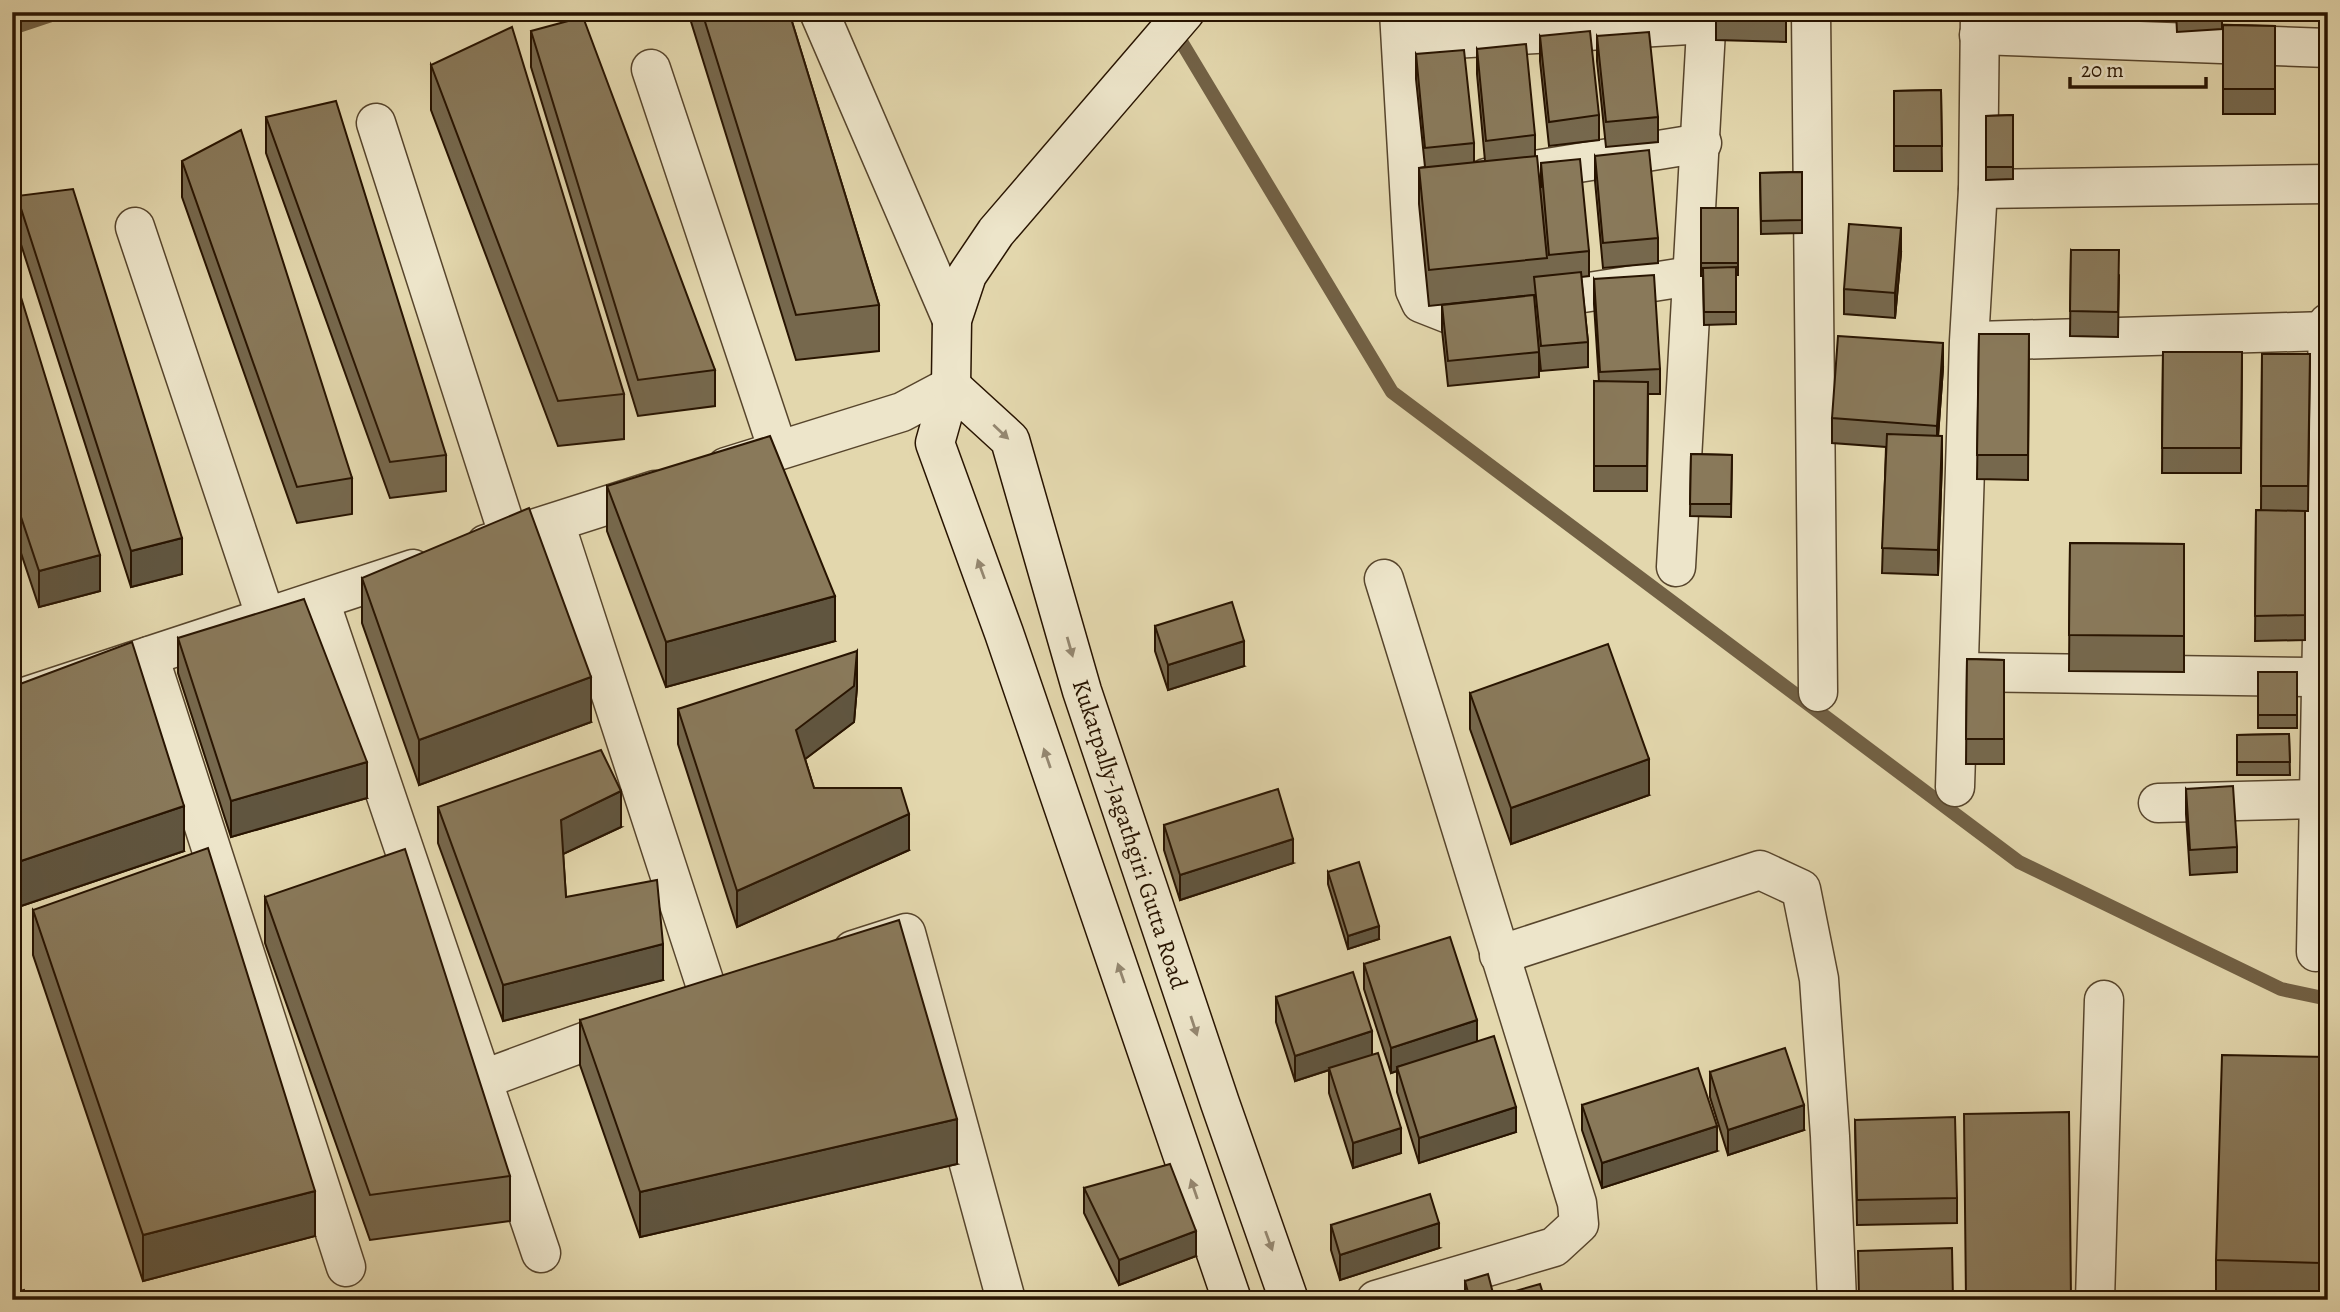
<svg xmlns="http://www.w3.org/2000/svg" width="2340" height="1312" font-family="Alegreya,serif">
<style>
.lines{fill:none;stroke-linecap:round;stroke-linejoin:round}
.stream{stroke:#726145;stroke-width:14}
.street-casing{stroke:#57452c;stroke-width:41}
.secondary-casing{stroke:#281401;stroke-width:41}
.street{stroke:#ede5ca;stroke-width:38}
.secondary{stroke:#ede5ca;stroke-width:38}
.wall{fill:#76684d;stroke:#281401;stroke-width:2}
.shaded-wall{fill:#60553f;stroke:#281401;stroke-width:2}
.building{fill:#89795a;stroke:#281401;stroke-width:2}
.oneway{fill:#948770}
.labels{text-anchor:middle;stroke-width:6;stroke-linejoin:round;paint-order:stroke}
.street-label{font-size:24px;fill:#281401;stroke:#ede5ca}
</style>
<rect width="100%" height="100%" fill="#e3d7ad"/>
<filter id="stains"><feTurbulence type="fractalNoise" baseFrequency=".00286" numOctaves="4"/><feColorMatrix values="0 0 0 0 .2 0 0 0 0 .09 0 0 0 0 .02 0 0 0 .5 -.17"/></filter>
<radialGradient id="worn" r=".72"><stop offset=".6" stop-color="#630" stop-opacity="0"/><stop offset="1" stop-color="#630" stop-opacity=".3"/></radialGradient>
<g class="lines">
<!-- stream -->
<g class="stream">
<path d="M12,28L60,12"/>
<path d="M1173,28L1392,392L2019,862L2281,989L2328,999"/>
</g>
<defs>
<g id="street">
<path d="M819,12L952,320"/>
<path d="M1399,12L1415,290L1421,303L1449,314L1691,276"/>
<path d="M1811,12L1818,692"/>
<path d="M1979,35L2328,48"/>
<path d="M1402,42L1706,24"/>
<path d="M651,69L778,450"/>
<path d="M376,123L509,537"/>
<path d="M1486,178L1702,143"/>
<path d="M1978,189L2328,184"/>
<path d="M135,227L266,618"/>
<path d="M1976,341L2327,331"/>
<path d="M726,467L902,412L951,386"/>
<path d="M555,523L709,996"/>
<path d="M486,544L655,490"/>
<path d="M1676,567L1707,12"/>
<path d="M320,601L541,1253"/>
<path d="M149,656L346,1267"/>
<path d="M1959,672L2311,677"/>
<path d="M12,701L413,569"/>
<path d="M1955,787L1969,341L1978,189L1980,12"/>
<path d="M2158,803L2318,799"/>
<path d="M853,950L906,933L1006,1300"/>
<path d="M2316,952L2328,323"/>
<path d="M1499,955L1760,870L1801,889L1819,979L1830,1136L1837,1300"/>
<path d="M484,1079L630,1025"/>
<path d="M1376,1300L1554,1247L1579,1224L1577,1203L1384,579"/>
<path d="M2095,1300L2104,1000"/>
</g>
<g id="secondary">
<path d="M1185,12L996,232L967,275L952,320L951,386L935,443L1004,633L1232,1300"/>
<path d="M951,386L1010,440L1082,691L1220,1103L1289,1300"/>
</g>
</defs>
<!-- street casing -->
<use href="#street" class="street-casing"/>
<!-- secondary casing -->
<use href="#secondary" class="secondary-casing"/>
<!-- street -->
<use href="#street" class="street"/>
<!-- secondary -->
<use href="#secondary" class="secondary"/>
</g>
<!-- wall -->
<g class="wall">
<path d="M688,12H789L879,305V351L796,360Z"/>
<path d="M1716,12H1786V42L1716,40Z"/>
<path d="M2176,12H2222V29L2177,32Z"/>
<path d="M2223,25L2275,26V114H2223Z"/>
<path d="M531,31L715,370V406L638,416L531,67Z"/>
<path d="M1540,36L1599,115V140L1549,146L1540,61Z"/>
<path d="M1597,36L1658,117V142L1606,147L1597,61Z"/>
<path d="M1477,49L1535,135V156L1541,188V163L1589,251V276L1581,277L1588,342V367L1541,371L1537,332L1539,352V377L1448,386L1442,330V305L1534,301V295L1429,306L1419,204V168L1425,167L1416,79V54L1474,143V162L1485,161L1477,74Z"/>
<path d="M431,65L624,394V439L558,446L431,110Z"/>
<path d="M1941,90L1942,171H1894V91Z"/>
<path d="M2013,115V179L1986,180V116Z"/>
<path d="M266,117L446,455V491L390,498L266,153Z"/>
<path d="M1595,156L1658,238V263L1603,268L1595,181Z"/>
<path d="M182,161L352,478V514L297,523L182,197Z"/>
<path d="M1802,172V233L1761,234L1760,173Z"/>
<path d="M17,196L182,574L131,587L17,232Z"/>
<path d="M1701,208H1738V275H1736V324L1704,325L1703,276H1701Z"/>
<path d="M2071,250L2119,275L2118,337L2070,336Z"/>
<path d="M1901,253L1895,318L1844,314V289Z"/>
<path d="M12,268L100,591L39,607L12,526Z"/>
<path d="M1594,279L1660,369V394H1648L1647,491H1594V381L1599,382L1594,304Z"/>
<path d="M1979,334H2029L2028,480L1977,479Z"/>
<path d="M2163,352H2242L2241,473H2162Z"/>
<path d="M2262,354H2310L2308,511H2305V640L2255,641L2256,510H2261Z"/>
<path d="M1943,368L1938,436L1942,461L1938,575L1882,573L1886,447L1832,443V418Z"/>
<path d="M1691,454L1732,455L1731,517L1690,516Z"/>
<path d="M607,486L835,641L666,687L607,531Z"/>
<path d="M2070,543L2184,544V672L2069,671Z"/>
<path d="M362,578L591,722L419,785L362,623Z"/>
<path d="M1155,626L1244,666L1168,690L1155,651Z"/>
<path d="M178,638L367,798L231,837L178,673Z"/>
<path d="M1967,659L2004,660V764H1966Z"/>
<rect x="2258" y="672" width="39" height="56"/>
<path d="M12,687L184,851L21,906L12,878Z"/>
<path d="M857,687L854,722L805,759L814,788L909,850L737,927L678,744V709Z"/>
<path d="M1470,693L1649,795L1511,844L1470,729Z"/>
<path d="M2289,734L2290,775H2237V735Z"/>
<path d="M2186,789L2237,847V872L2190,875L2186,814Z"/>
<path d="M438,807L621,827L563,854L566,897L663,980L503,1021L438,843Z"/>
<path d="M1164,825L1293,863L1180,900L1164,850Z"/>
<path d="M1328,872L1379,939L1348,949L1328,884Z"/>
<path d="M265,897L510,1176V1221L370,1240L265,943Z"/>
<path d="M33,910L315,1236L143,1281L33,955Z"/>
<path d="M1364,964L1477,1041L1516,1132L1419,1163L1397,1092V1071L1391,1073L1364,989Z"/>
<path d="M1276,997L1372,1055L1401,1153L1353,1168L1329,1093V1070L1295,1081L1276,1022Z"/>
<path d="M580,1020L957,1164L640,1237L580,1065Z"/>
<path d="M1710,1072L1804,1130L1728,1155L1710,1097Z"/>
<path d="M2328,1093L2321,1299L2216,1296V1260Z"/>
<path d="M1582,1105L1717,1151L1602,1188L1582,1130Z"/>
<path d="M1855,1120L1957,1198V1223L1857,1225Z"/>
<path d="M1084,1188L1196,1256L1119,1285L1084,1213Z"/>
<path d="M1331,1225L1439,1248L1340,1280L1331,1250Z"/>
<path d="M1465,1281L1494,1297L1545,1300H1465Z"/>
</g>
<!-- shaded-wall -->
<g class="shaded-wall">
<path d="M1901,228V253L1895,318V293Z"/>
<path d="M1943,343V368L1937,451V426Z"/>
<path d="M1942,436V461L1938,575V550Z"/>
<path d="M182,538V574L131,587V551Z"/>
<path d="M100,555V591L39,607V571Z"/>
<path d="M835,596V641L666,687V642Z"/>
<path d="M1244,641V666L1168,690V665Z"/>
<path d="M857,651V687L854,722L796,766V730Z"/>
<path d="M591,677V722L419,785V740Z"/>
<path d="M1649,759V795L1511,844V808Z"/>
<path d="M367,762V798L231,837V801Z"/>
<path d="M621,791V827L561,855V820Z"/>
<path d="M184,806V851L21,906V861Z"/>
<path d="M909,814V850L737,927V891Z"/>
<path d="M1293,839V863L1180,900V875Z"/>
<path d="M1379,926V939L1348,949V936Z"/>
<path d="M663,944V980L503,1021V985Z"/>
<path d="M1477,1020V1045L1397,1067V1071L1391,1073V1048Z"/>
<path d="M1372,1031V1056L1295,1081V1056Z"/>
<path d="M2328,1057V1093L2321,1299V1263Z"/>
<path d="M1804,1105V1130L1728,1155V1130Z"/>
<path d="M1516,1107V1132L1419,1163V1138Z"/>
<path d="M957,1119V1164L640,1237V1192Z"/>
<path d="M1717,1126V1151L1602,1188V1163Z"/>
<path d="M1401,1128V1153L1353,1168V1143Z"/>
<path d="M315,1191V1236L143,1281V1235Z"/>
<path d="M1439,1223V1248L1340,1280V1255Z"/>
<path d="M1196,1231V1256L1119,1285V1260Z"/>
</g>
<!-- building -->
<g class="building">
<path d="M702,12H789L879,305L796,315Z"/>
<path d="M1716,12H1786V17L1716,15Z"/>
<path d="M583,17L715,370L638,380L531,31Z"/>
<path d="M2223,25L2275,26V89H2223Z"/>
<path d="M512,27L624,394L558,401L431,65Z"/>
<path d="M1590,31L1599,115L1549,122L1540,36Z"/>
<path d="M1649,32L1658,117L1606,122L1597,36Z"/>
<path d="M1526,44L1535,135L1486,141L1477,49Z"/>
<path d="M1464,50L1474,143L1425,148L1416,54Z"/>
<path d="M1941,90L1942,146H1894V91Z"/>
<path d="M336,101L446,455L390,462L266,117Z"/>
<path d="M2013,115V167H1986V116Z"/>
<path d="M241,130L352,478L297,487L182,161Z"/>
<path d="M1649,150L1658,238L1603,243L1595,156Z"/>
<path d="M1537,156L1547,258L1429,270L1419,168Z"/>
<path d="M1580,159L1589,251L1549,255L1541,163Z"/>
<path d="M1802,172V220L1761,221L1760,173Z"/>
<path d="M73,189L182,538L131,551L17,196Z"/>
<rect x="1701" y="208" width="37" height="55"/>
<path d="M1849,224L1901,228L1895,293L1844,289Z"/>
<path d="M2071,250H2119L2118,312L2070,311Z"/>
<path d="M1736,267V312H1704L1703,268Z"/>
<path d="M12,268L100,555L39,571L12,490Z"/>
<path d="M1581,272L1588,342L1541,346L1534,277Z"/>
<path d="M1654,275L1660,369L1600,372L1594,279Z"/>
<path d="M1534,295L1539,352L1448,361L1442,305Z"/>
<path d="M1979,334H2029L2028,455H1977Z"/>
<path d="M1838,336L1943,343L1937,426L1832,418Z"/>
<path d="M2163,352H2242L2241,448H2162Z"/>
<path d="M2262,354H2310L2308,486H2261Z"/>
<path d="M1594,381L1648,382L1647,466H1594Z"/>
<path d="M1887,434L1942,436L1938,550L1882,548Z"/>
<path d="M770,436L835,596L666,642L607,486Z"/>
<path d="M1691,454L1732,455L1731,504H1690Z"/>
<path d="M529,508L591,677L419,740L362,578Z"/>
<path d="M2256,510L2305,511V615L2255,616Z"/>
<path d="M2070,543L2184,544V636L2069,635Z"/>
<path d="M304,599L367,762L231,801L178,638Z"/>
<path d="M1232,602L1244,641L1168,665L1155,626Z"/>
<path d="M132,642L184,806L21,861L12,832V687Z"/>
<path d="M1608,644L1649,759L1511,808L1470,693Z"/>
<path d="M857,651L854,686L796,730L814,788H901L909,814L737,891L678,709Z"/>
<path d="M1967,659L2004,660V739H1966Z"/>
<rect x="2258" y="672" width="39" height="43"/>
<path d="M2289,734L2290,762H2237V735Z"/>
<path d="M601,750L621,791L561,820L566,897L657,880L663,944L503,985L438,807Z"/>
<path d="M2233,786L2237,847L2190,850L2186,789Z"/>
<path d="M1278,789L1293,839L1180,875L1164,825Z"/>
<path d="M208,848L315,1191L143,1235L33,910Z"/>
<path d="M405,849L510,1176L370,1195L265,897Z"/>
<path d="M1359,862L1379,926L1348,936L1328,872Z"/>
<path d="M899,920L957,1119L640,1192L580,1020Z"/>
<path d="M1450,937L1477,1020L1391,1048L1364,964Z"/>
<path d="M1353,972L1372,1031L1295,1056L1276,997Z"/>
<path d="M1494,1036L1516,1107L1419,1138L1397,1067Z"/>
<path d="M1785,1048L1804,1105L1728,1130L1710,1072Z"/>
<path d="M1378,1053L1401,1128L1353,1143L1329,1068Z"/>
<path d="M2222,1055L2328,1057L2321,1263L2216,1260Z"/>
<path d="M1698,1068L1717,1126L1602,1163L1582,1105Z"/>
<path d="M2069,1112L2071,1300H1966L1964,1114Z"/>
<path d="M1955,1117L1957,1198L1857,1200L1855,1120Z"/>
<path d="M1170,1164L1196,1231L1119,1260L1084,1188Z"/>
<path d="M1430,1194L1439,1223L1340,1255L1331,1225Z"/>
<path d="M1952,1248L1953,1300H1859L1858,1251Z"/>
<path d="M1488,1274L1494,1297L1540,1284L1545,1300H1470L1465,1281Z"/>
<path d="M24,1290L26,1300H12V1293Z"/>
<path d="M1574,1295L1575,1300H1558Z"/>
</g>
<!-- one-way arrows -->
<defs><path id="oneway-solid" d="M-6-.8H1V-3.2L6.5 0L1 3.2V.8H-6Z" transform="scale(1.75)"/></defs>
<g class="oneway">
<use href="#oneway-solid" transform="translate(1001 432) rotate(43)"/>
<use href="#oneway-solid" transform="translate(981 569) rotate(-110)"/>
<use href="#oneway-solid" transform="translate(1070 647) rotate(74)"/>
<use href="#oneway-solid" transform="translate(1047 758) rotate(-109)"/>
<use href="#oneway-solid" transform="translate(1121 973) rotate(-109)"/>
<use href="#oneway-solid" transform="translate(1194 1026) rotate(72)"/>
<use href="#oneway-solid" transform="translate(1194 1189) rotate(-109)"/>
<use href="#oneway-solid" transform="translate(1269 1241) rotate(70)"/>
</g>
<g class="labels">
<!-- street labels -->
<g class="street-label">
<text transform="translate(1130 834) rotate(72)" y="8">Kukatpally-Jagathgiri Gutta Road</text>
</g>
</g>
<!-- margin -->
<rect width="2340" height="1312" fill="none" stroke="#e3d7ad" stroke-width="42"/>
<rect x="14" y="14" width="2312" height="1284" fill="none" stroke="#281401" stroke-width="3.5"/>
<rect x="21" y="21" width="2298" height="1270" fill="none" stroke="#281401" stroke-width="2"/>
<!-- scale -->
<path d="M2070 77v10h136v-10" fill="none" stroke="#281401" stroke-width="3.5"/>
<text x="2081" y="77" font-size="21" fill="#281401" stroke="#ede5ca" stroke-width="5" paint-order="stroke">20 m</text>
<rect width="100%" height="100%" filter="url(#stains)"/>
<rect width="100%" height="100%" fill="url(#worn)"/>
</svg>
